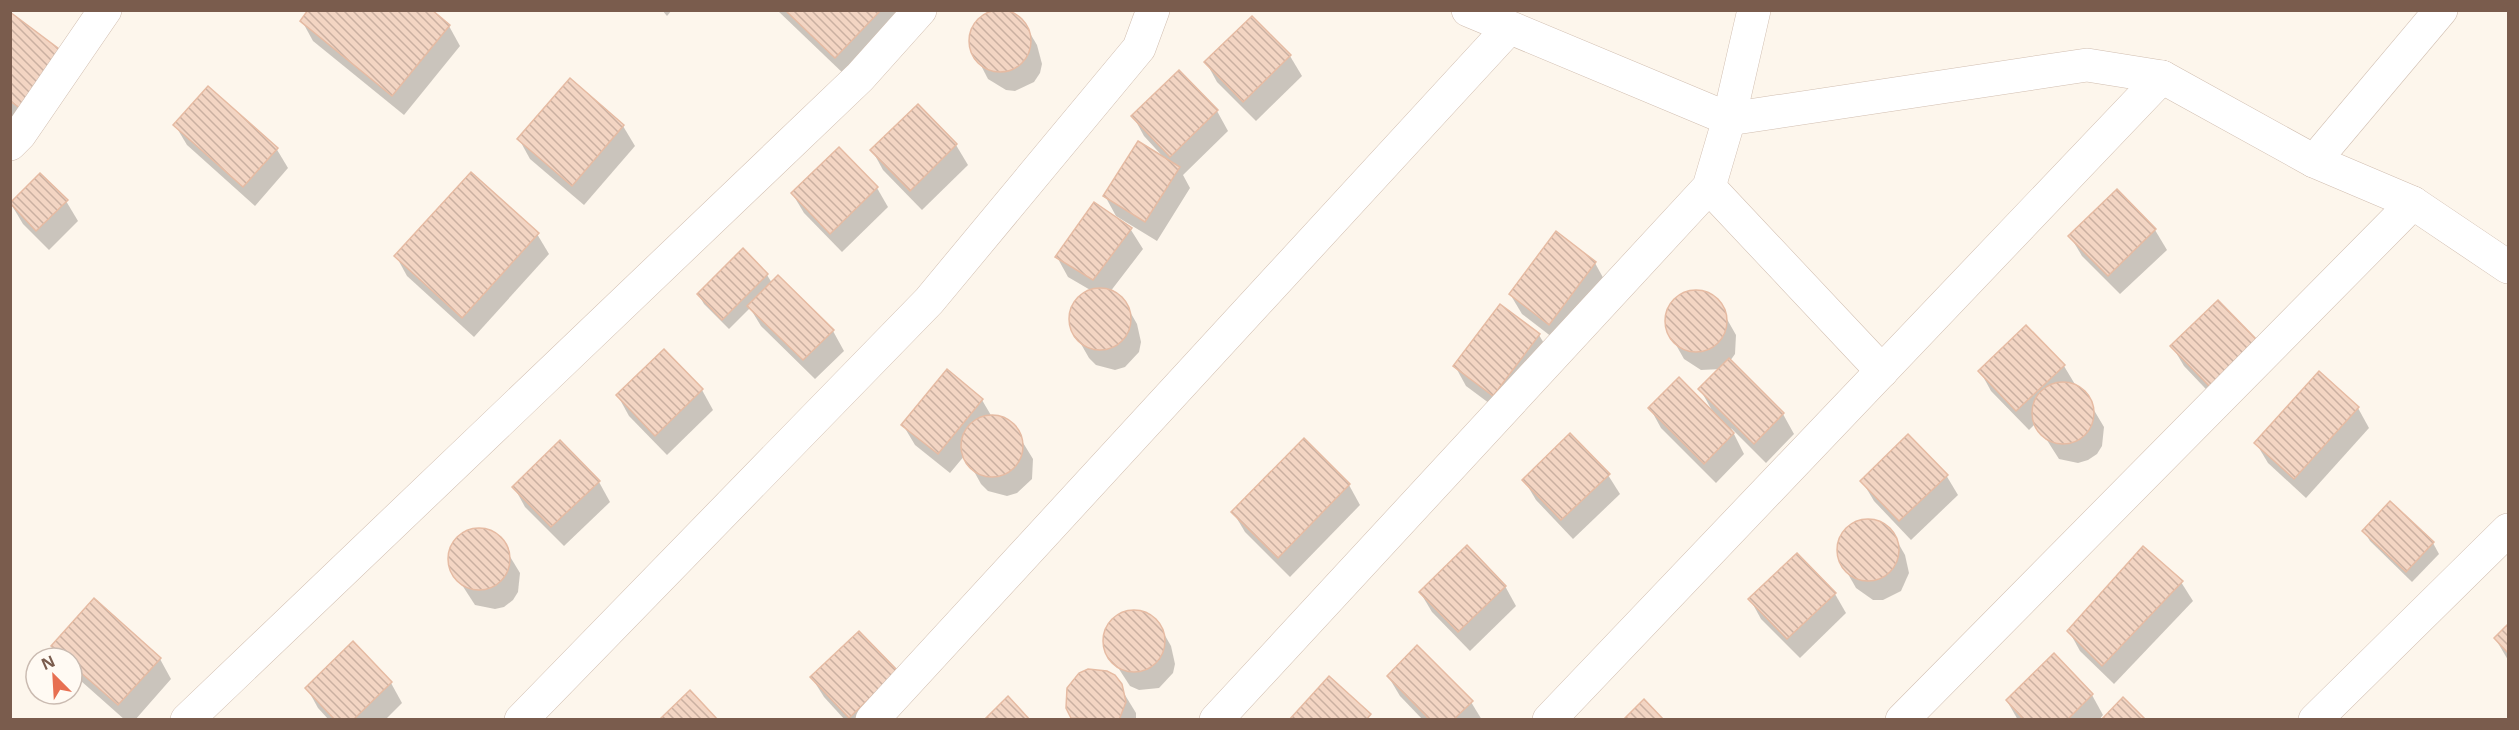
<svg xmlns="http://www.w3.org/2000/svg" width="2519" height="730" font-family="'Open Sans',sans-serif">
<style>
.shadow{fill:#0003}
.building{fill:url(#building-back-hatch);stroke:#e6bba3;stroke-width:1.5}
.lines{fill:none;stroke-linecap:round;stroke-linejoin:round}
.minor-casing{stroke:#d1beb0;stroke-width:34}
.minor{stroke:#fff;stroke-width:33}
</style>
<defs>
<pattern id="building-back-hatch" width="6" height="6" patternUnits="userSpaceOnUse" patternTransform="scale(1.5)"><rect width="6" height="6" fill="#f3d5c3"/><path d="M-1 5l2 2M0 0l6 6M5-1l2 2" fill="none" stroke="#cab0a1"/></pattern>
</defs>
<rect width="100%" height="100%" fill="#fdf6ec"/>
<!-- shadow -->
<g class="shadow">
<path d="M662,10H672L667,16Z"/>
<path d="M777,10H904L847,77Z"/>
<path d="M993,12L1011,14L1025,25L1037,45L1042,64L1040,73L1034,82L1015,91L1006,90L988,79L972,48L973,30L978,22Z"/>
<path d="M10,14L62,53L77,80L35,134L10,115Z"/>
<path d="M1252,18L1290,56L1302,76L1256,121L1217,82L1206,62Z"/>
<path d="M302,21L449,26L460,46L404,115L313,41Z"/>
<path d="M570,80L623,126L635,146L584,205L530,159L519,139Z"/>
<path d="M1217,111L1228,131L1183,175L1190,188L1157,241L1116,216L1105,196L1165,159L1144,136L1133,116Z"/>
<path d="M175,125L276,148L288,168L255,206L187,145Z"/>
<path d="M956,145L968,165L922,210L883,170L872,150Z"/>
<path d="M877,188L888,207L842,252L804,213L792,193Z"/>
<path d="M2117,191L2155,230L2167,250L2120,294L2082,256L2070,236Z"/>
<path d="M66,201L78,221L49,250L23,224L11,204Z"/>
<path d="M1094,204L1131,230L1143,249L1110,292L1125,303L1137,324L1141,342L1139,352L1125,367L1115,370L1096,365L1089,358L1077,337L1072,328V308L1077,300L1092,291L1068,277L1057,257Z"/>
<path d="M537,234L549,254L474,337L407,276L396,256Z"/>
<path d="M1595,263L1606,283L1561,344L1522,314L1510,294Z"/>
<path d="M767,275L772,283L833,331L844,351L815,379L761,326L750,308L729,329L704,304L698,294Z"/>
<path d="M1689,292L1707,294L1715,298L1736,335L1735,354L1730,361L1783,414L1794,434L1766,463L1731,428L1744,454L1716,483L1661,428L1650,408L1714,414L1700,389L1721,369L1701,370L1684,359L1667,329L1666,319L1673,302Z"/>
<path d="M1539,335L1551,355L1505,415L1466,386L1455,366Z"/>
<path d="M2257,342L2222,406L2184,366L2172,346Z"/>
<path d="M664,352L702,390L713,410L667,455L629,416L618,396Z"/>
<path d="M2064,366L2076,386L2082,390L2104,427L2102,446L2097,454L2088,460L2078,463L2059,459L2036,423L2029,430L1991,391L1980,371Z"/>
<path d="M982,400L992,417L1003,418L1011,423L1033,459L1032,479L1017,493L1007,496L988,491L981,484L965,455L950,473L915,445L903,425Z"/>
<path d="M2358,408L2369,428L2306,498L2268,463L2256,443Z"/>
<path d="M1304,441L1349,485L1360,505L1290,577L1245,532L1233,512Z"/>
<path d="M1608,475L1620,494L1573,539L1536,500L1524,480Z"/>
<path d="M1946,475L1958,495L1911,540L1874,501L1862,481Z"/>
<path d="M599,482L610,502L564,546L525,507L514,487Z"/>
<path d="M2390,503L2433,543L2439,554L2412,582L2370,541L2364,531Z"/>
<path d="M1869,520L1878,523L1893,534L1905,555L1909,573L1901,591L1883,600H1873L1856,588L1839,558L1840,539L1845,531L1860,521Z"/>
<path d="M472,530L491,532L498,537L520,573L518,592L513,600L504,607L495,609L475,605L451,568L452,548L464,534Z"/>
<path d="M2181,582L2193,601L2114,684L2080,651L2069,631Z"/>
<path d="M1505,586L1516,606L1470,651L1432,612L1420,592Z"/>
<path d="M1835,594L1846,613L1800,658L1761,619L1750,599Z"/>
<path d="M1126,612L1145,613L1159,625L1171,646L1175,664L1173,673L1159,688L1139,690L1130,686L1106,649V630L1118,616Z"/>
<path d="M2508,626V660L2495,638Z"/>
<path d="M859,633L880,720H845L824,697L812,678Z"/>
<path d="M53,646L160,659L171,679L135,720H125L72,673V658H60Z"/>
<path d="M1388,676L1471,702L1482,720H1423L1400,696Z"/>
<path d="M1114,677L1136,713V720H1073L1067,708Z"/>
<path d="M391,683L402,703L385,720H329L318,708L307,688Z"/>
<path d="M2092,695L2103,715L2099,720H2018L2007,701Z"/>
</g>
<!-- building -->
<g class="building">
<path d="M308,10H432L450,25L392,96L300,21Z"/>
<path d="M785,10H881L835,58Z"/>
<circle cx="1000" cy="41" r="31"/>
<path d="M10,12L63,52L20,108L10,101Z"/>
<path d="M1252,16L1291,55L1243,102L1204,62Z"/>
<path d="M1179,70L1218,110L1170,157L1131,116Z"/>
<path d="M570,78L624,125L572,186L517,139Z"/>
<path d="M208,86L278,148L243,187L173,125Z"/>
<path d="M918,104L957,144L910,191L870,150Z"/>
<path d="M1138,141L1180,167L1145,222L1103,196Z"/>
<path d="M839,147L878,187L830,234L791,193Z"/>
<path d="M471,172L539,233L462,318L394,256Z"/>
<path d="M40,173L68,200L36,231L10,203Z"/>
<path d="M2117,189L2156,229L2108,276L2068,236Z"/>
<path d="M1094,202L1132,228L1093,280L1055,257Z"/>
<path d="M1556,231L1596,262L1549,325L1509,294Z"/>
<path d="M743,248L768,274L722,320L697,294Z"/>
<path d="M778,275L834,330L803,360L747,306Z"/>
<circle cx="1100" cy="319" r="31"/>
<circle cx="1696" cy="321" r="31"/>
<path d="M2218,300L2258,341L2210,387L2170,346Z"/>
<path d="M1500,304L1540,334L1493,396L1453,366Z"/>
<path d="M2026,325L2065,365L2016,411L1978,371Z"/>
<path d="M664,349L703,389L655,436L616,395Z"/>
<path d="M1729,358L1784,413L1754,444L1698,389Z"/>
<path d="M947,369L983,399L938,454L901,425Z"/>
<path d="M2319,371L2359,407L2294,479L2254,443Z"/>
<path d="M1679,377L1734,433L1704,464L1648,408Z"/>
<circle cx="2063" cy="413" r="31"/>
<circle cx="992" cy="446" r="31"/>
<path d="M1570,433L1610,474L1561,520L1522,480Z"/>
<path d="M1908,434L1948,475L1899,521L1860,481Z"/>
<path d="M1304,438L1350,484L1278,558L1231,512Z"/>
<path d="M560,440L600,481L551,527L512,487Z"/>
<path d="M2390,501L2434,542L2406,572L2362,531Z"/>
<circle cx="1868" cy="550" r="31"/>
<circle cx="479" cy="559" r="31"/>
<path d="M1467,545L1506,586L1458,632L1419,592Z"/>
<path d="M2143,546L2183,581L2102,666L2067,631Z"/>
<path d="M1797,553L1836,593L1787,639L1748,599Z"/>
<path d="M94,598L161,658L118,705L72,665V658H64L51,646Z"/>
<circle cx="1134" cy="641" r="31"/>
<path d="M2508,624V653L2494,638Z"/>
<path d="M859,631L898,671L849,718L810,677Z"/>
<path d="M353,641L392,682L353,720H335L305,688Z"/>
<path d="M1417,645L1473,701L1453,720H1430L1387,676Z"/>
<path d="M2054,653L2093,694L2067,720H2024L2006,700Z"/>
<path d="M1088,669L1107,671L1115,675L1122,684L1126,702L1119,720L1071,718L1066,708L1067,688L1079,673Z"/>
<path d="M1329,676L1371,714L1366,720H1289Z"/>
<path d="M690,690L718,720H659Z"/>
<path d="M1008,696L1030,720H984Z"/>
<path d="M2123,697L2146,720H2101Z"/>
<path d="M1644,699L1664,720H1623Z"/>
</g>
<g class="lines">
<defs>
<g id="minor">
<path d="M1468,10L1729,119L2087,65L2162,77L2314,161L2413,203L2508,267"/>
<path d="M10,144L20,134L105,10"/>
<path d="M2314,161L2441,10"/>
<path d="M1709,187L1882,371"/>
<path d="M187,720L860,77L920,10"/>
<path d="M521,720L929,301L1139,48L1153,10"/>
<path d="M872,720L1509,28"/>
<path d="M1216,720L1709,187L1729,119L1754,10"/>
<path d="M1549,720L2162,77"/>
<path d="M1902,720L2413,203"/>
<path d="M2315,720L2508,530"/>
</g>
</defs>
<!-- minor casing -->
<use href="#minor" class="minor-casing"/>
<!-- minor -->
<use href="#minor" class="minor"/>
</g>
<!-- border -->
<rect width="2519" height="730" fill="none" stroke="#7a5c4d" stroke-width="24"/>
<!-- north arrow -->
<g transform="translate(54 676) rotate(336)"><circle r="28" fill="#fffaf3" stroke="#cabbb1" stroke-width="1.5"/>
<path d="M0-4.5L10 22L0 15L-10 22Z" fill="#e76f51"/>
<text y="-9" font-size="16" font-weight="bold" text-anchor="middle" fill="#7a5c4d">N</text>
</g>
</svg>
